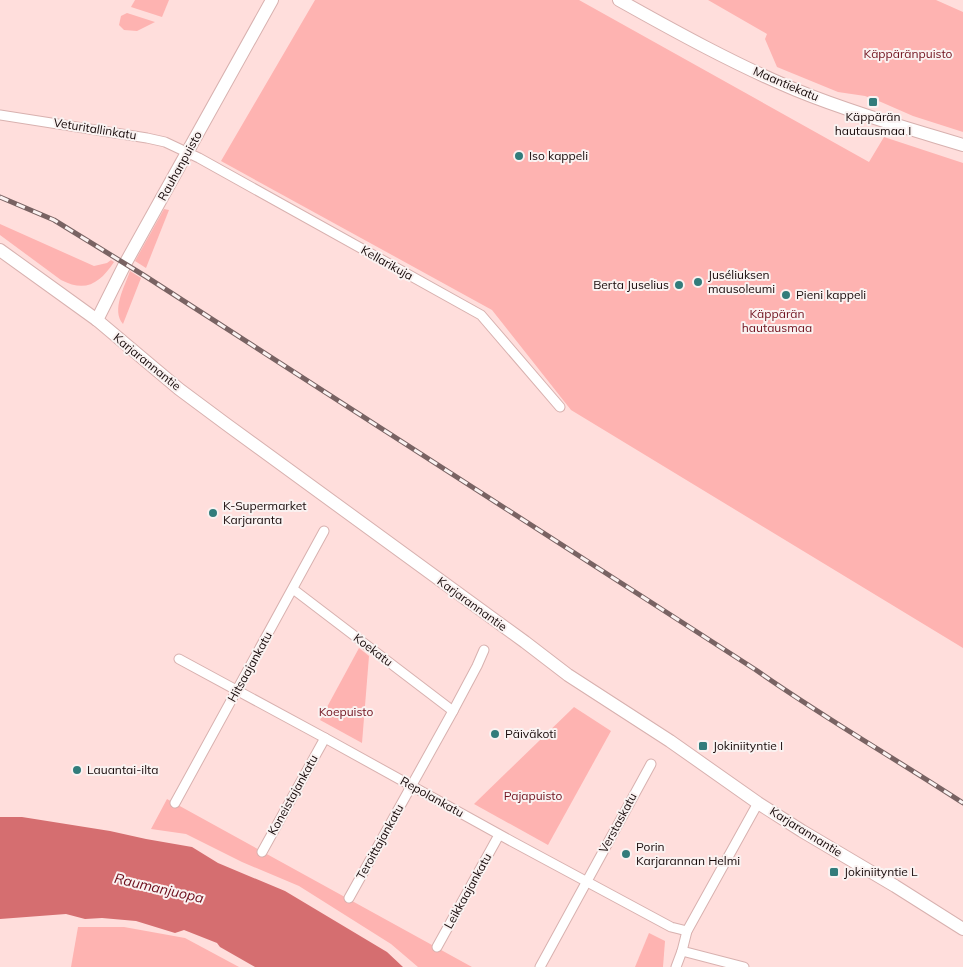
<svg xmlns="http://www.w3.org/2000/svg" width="963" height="967" font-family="Mulish,sans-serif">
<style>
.green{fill:#feb3b1}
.water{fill:#d56e70}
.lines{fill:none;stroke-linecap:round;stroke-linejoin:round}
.minor-casing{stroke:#d8b1af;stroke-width:11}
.secondary-casing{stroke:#d8b1af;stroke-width:14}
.minor{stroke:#fff;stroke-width:9}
.secondary{stroke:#fff;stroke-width:12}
.rail-casing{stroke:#796363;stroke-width:5}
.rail{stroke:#faf2f1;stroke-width:3;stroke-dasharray:9;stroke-linecap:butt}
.poi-dot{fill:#327c7b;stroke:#faf2f1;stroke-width:2}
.labels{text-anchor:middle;stroke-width:4;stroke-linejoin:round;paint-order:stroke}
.park-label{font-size:12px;fill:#70121e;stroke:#faf2f1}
.street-label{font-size:12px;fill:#170a0a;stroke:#faf2f1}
.poi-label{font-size:12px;fill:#170a0a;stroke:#faf2f1;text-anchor:start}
.water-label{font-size:14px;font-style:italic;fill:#6c0c1a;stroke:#faf2f1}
</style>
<rect width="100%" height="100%" fill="#ffdedc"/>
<!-- green -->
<g class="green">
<path d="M135,0H169L162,17L131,7Z"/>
<path d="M315,0H579L869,162L884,137L963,163V648L571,410L492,310L221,161Z"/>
<path d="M708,0H936L963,12V132L913,116L881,102L865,96L838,92L777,67L765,39L767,34Z"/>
<path d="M127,13L155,22L137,31L124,30L119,25L121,16Z"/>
<path d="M164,209L169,210L146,268L135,261Z"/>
<path d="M0,224L94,266L107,263L111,260L114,262C100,283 86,293 61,280L0,235Z"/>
<path d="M130,271L141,278L123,324C111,310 125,286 130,271Z"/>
<path d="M359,648L369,656L362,743L320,720Z"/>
<path d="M574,707L611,731L548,845L474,804Z"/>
<path d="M167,799L472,967H418L391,944L299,886L242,862L186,834L151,829Z"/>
<path d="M78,927H124L185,938L239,967H71Z"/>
<path d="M649,933L665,941L663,967H635Z"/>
</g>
<!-- water -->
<path class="water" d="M0,817H22L110,831L146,839L192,847L218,863L285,891L387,952L403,967H255L220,947L217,943L184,930L175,933L136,921L102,918L85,919L66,914L0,919Z"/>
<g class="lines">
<defs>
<g id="minor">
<path d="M0,115L147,138L165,142L199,158L481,315L560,407"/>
<path d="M293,589L453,711L349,898"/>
<path d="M179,659L325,738L513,842L671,927L687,931"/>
<path d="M453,711L477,666L484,650"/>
<path d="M175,803L324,531"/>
<path d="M262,852L325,738"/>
<path d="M437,947L499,835"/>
<path d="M682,951L744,967"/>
<path d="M540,967L651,764"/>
<path d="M676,967L682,951L687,931L758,803"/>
</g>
<g id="secondary">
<path d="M619,0C676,32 736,65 796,90C850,112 907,128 963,145"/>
<path d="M0,250L97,320L179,389L226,424L525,642L568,675L670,741L758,803L802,831L895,886L963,929"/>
<path d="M97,320L125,264L272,0"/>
</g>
</defs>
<!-- minor casing -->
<use href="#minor" class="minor-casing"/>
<!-- secondary casing -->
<use href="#secondary" class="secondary-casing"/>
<!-- minor -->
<use href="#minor" class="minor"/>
<!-- secondary -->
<use href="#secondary" class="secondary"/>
<defs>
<path id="rail" d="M0,197L54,220L145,276L756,670C823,717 894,758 963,803"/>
</defs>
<!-- rail casing -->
<use href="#rail" class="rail-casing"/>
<!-- rail -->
<use href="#rail" class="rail"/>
</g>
<!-- markers -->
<g class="poi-dot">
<rect x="868" y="97" width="10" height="10" rx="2.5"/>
<circle cx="519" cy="156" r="5"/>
<circle cx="698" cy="282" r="5"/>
<circle cx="679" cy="285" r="5"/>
<circle cx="786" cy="295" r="5"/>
<circle cx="213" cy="513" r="5"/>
<circle cx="495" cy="734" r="5"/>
<rect x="698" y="741" width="10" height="10" rx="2.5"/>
<circle cx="77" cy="770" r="5"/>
<circle cx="626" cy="854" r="5"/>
<rect x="829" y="867" width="10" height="10" rx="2.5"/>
</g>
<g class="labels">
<!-- park labels -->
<g class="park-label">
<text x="908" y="58">Käppäränpuisto</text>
<text x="777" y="318">Käppärän<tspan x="777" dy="14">hautausmaa</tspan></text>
<text x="346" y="716">Koepuisto</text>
<text x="533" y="800">Pajapuisto</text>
</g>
<!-- street labels -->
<g class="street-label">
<text transform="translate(786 84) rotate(23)" y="4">Maantiekatu</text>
<text transform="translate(95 129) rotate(9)" y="4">Veturitallinkatu</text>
<text transform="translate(180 166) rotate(-61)" y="4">Rauhanpuisto</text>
<text transform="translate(387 263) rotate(29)" y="4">Kellarikuja</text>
<text transform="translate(147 362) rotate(39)" y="4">Karjarannantie</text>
<text transform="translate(472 604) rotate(36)" y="4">Karjarannantie</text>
<text transform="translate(373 650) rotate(37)" y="4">Koekatu</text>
<text transform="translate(250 667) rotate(-61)" y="4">Hitsaajankatu</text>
<text transform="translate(293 795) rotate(-61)" y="4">Koneistajankatu</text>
<text transform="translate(432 797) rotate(29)" y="4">Repolankatu</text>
<text transform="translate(618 823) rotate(-62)" y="4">Verstaskatu</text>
<text transform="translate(806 832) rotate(32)" y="4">Karjarannantie</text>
<text transform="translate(380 842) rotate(-61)" y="4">Teroittajankatu</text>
<text transform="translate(468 891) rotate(-61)" y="4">Leikkaajankatu</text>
</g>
<!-- poi labels -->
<g class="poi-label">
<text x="873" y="121" text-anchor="middle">Käppärän<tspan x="873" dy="14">hautausmaa I</tspan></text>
<text x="529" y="160">Iso kappeli</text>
<text x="708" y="279">Juséliuksen<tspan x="708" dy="14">mausoleumi</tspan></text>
<text x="669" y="289" text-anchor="end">Berta Juselius</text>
<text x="796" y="299">Pieni kappeli</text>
<text x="223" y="510">K-Supermarket<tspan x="223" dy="14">Karjaranta</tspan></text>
<text x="505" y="738">Päiväkoti</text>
<text x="713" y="750">Jokiniityntie I</text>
<text x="87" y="774">Lauantai-ilta</text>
<text x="636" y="851">Porin<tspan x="636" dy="14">Karjarannan Helmi</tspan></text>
<text x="844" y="876">Jokiniityntie L</text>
</g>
<!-- water labels -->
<g class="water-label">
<text transform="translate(159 888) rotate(13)" y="5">Raumanjuopa</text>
</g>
</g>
</svg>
